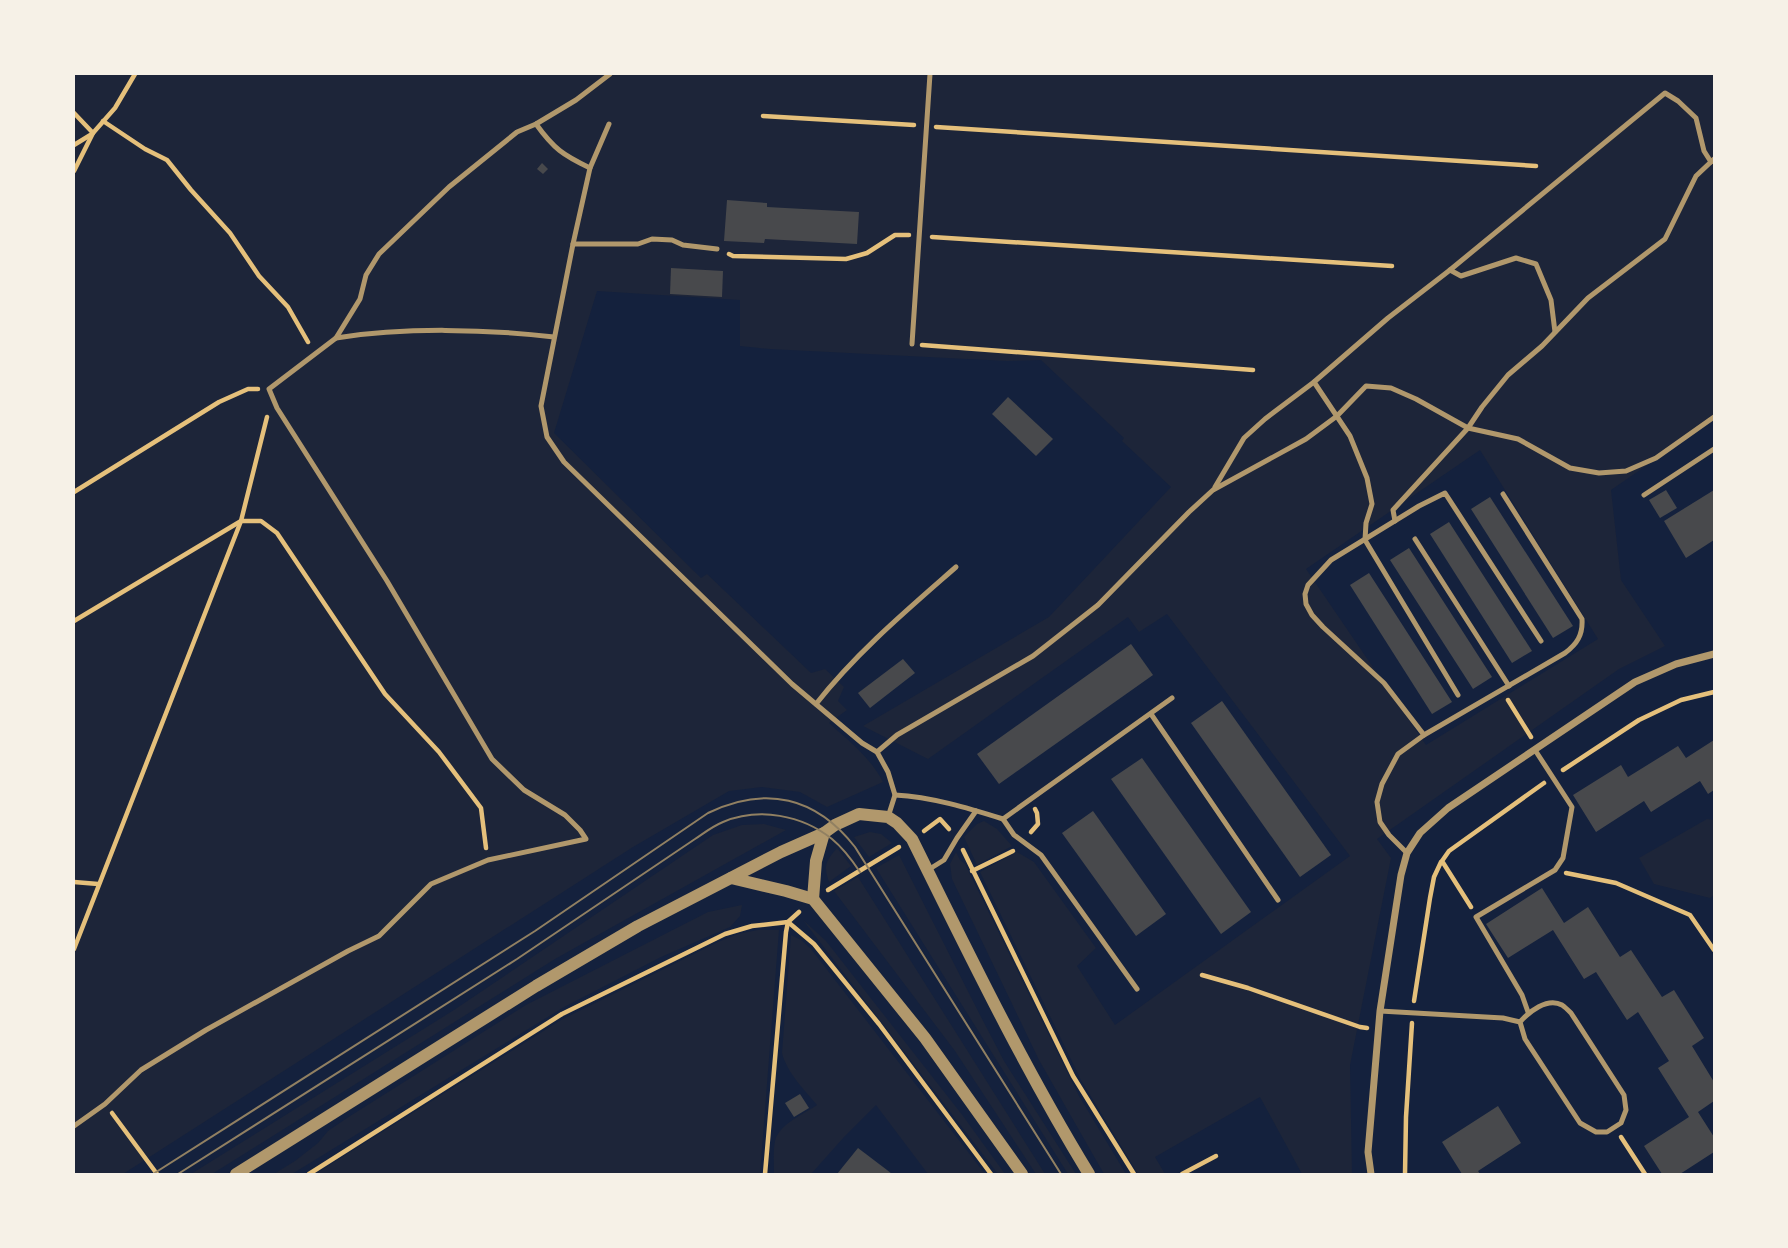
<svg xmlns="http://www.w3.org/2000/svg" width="1788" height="1248" font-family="Ubuntu,sans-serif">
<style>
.green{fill:#1d2539;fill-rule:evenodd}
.building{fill:#48494c}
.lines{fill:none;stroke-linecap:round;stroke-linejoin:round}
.path{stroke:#e5c07b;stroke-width:4.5}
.service{stroke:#b1986c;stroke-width:5}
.minor{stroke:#b1986c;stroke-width:7}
.tertiary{stroke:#b1986c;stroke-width:12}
.tram{stroke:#918062;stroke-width:2}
</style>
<rect width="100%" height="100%" fill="#14213d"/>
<!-- green -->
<g class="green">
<path d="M74,74H1714V419L1611,490L1621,580L1665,646L1619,669L1377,839L1391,858L1350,1065L1352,1174H1302L1260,1097L1155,1157L1165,1174H1138L1081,1080L980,872L1017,852L1034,862L1096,948L1077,966L1115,1025L1350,856L1167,614L1139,632L1128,617L928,759L863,726L1049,617L1171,487L1122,441L1124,438L1041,360L1007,361L770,349L740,346V300L597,291L554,433L701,578L707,574L811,673L825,669L844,687L838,701L847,710L829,723C850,742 870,757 883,782L827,807L800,792L762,787L729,791L633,847L123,1174H74ZM1480,450L1598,639L1426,745L1306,569Z"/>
<path d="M1707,819L1714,820V895L1710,898L1654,884L1639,858Z"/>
<path d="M984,821L997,829L1012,846L977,865L964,837L977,824Z"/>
<path d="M764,824L786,830L555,959L212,1174H191L454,1010L713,835L742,825Z"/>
<path d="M870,832L881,834L892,843L869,857L854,837Z"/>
<path d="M837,848L851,866L829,882C823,865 826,861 837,848Z"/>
<path d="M956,852L960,860L965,864L1079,1096L1126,1174H1104L1039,1060L952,879L950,864Z"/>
<path d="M899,855L979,1013L1004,1061L1076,1174H1068L876,868Z"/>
<path d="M858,877L1045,1174H1036L955,1051L834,891Z"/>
<path d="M742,905L740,916L730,927L661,957L564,1007L292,1174H274L295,1161L318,1143L328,1131L347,1118L526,1005L708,912Z"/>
<path d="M803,920L826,941L963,1116L1005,1174H998Z"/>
<path d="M758,930H779L760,1174H315L561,1020L718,942L738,934Z"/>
<path d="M791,935L801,940L811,949L985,1174H928L876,1105L844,1137L811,1174H774C774,1164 773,1151 775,1141C779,1124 804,1114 817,1105C804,1089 787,1073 782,1053Z"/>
</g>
<!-- building -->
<g class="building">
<path d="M542,163L548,169L543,174L537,169Z"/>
<path d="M727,200L767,203V207L859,212L857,244L765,239L764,243L724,241Z"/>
<path d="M671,268L723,271L722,297L670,294Z"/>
<path d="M1008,397L1053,439L1036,456L992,414Z"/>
<path d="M1666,490L1677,508L1660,518L1649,500Z"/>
<path d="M1714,490V540L1686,558L1664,521Z"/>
<path d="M1490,497L1573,626L1553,638L1471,509Z"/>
<path d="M1449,522L1532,651L1512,663L1430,534Z"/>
<path d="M1409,548L1492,677L1473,689L1390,560Z"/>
<path d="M1369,573L1452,702L1432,714L1350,585Z"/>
<path d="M1131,644L1153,675L999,784L977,754Z"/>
<path d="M903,659L915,673L870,708L858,693Z"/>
<path d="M1222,701L1331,855L1300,877L1191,723Z"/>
<path d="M1714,740V790L1708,794L1700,781L1651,812L1644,801L1596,832L1573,795L1621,765L1628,777L1678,746L1686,758Z"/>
<path d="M1142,758L1251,912L1221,934L1111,779Z"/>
<path d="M1093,811L1166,914L1136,936L1062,833Z"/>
<path d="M1542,888L1564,923L1588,907L1620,957L1631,950L1662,997L1674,990L1704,1038L1692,1046L1714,1082V1101L1698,1112L1714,1137V1152L1680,1174H1662L1644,1146L1689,1117L1658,1068L1669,1061L1638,1012L1627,1020L1596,972L1584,979L1553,930L1508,958L1486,924Z"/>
<path d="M800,1094L809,1108L794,1117L785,1103Z"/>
<path d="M1498,1106L1521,1143L1478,1171L1480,1174H1462L1442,1142Z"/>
<path d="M858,1148L887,1170L892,1174H837Z"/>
</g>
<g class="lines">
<!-- path -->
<g class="path">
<path d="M74,113L93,133"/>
<path d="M763,116L914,125"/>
<path d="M103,121L145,149L167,160L191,190L230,233L259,276L288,307L308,342"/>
<path d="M936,127L1536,166"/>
<path d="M74,145L92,134"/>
<path d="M74,171L93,133L115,108L135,74"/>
<path d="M932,237L1392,266"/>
<path d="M729,254L733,256L846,259L867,253L895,235H909"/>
<path d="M922,345L1253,370"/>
<path d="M74,492L219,402L248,389H258"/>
<path d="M74,621L241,521H261L277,533L385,694L439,752L481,808L486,848"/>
<path d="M1508,700L1531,737"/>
<path d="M1563,770L1639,720L1681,700L1714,692"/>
<path d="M924,831L940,819L949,829"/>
<path d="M1031,832L1038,824L1037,813L1035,809"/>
<path d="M963,850L1073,1076L1134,1174"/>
<path d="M972,871L1013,851"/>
<path d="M1566,873L1616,883L1690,915L1714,950"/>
<path d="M74,882L98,884"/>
<path d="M828,890L899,847"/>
<path d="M1471,907L1442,861L1449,851L1544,783"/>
<path d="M74,949L241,521L267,417"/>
<path d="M1202,975L1248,988L1360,1027L1367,1028"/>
<path d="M1414,1001L1430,898L1434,877L1441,862"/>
<path d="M112,1113L157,1174"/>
<path d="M1621,1137L1645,1174"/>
<path d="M309,1174L562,1014L725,934L752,926L788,922L814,944L879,1024L991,1174"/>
<path d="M765,1174L786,932L788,922L799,912"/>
<path d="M1182,1174L1216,1156"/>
<path d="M1405,1174L1406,1117L1412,1023"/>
</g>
<!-- service -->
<g class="service">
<path d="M536,124C554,149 563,155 590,168"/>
<path d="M609,124L590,168L573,244L541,406L547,437L564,462L792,684L862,743L877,752L888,772L895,795L888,817"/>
<path d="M573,244H638L652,239L672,240L683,245L717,249"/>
<path d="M1450,270L1461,276L1516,258L1536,264L1551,300L1555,332"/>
<path d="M336,338C404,327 486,329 554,337"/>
<path d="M912,344L930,74"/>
<path d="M1314,382L1350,436L1367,478L1372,504L1366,523L1365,540L1458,695"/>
<path d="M1215,487L1244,438L1265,419L1314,382L1388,318L1450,270L1665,93L1678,101L1696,118L1704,151L1711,162"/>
<path d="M1644,495L1714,449"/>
<path d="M1395,521L1393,510L1468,428L1482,407L1508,375L1542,346L1588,298L1665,239L1696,176L1714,159"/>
<path d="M1415,539L1509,686"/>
<path d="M816,704C856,653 907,610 956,567"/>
<path d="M1151,714L1278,900"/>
<path d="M1424,735L1384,683L1323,627L1312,615L1306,604L1305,594L1308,585L1331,560L1419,506L1445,493L1541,641"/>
<path d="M877,752L897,735L1033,656L1098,605L1189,512L1213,490L1306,439L1337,416L1366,386L1391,388L1416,399L1468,428L1518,439L1570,468L1599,473L1626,471L1656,458L1714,417"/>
<path d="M895,795C932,797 968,808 1003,819L1014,835L1041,855L1137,989"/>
<path d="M1003,819L1172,698"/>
<path d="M1407,853L1389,835L1380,822L1377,802L1382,784L1398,754L1424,735L1565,653C1577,644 1583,635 1582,619L1503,494"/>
<path d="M928,870L944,860L957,838L976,811"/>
<path d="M1380,1011L1503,1018L1520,1022L1525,1039L1580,1123L1596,1132H1607L1621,1123L1626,1110L1624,1095L1571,1013C1568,1010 1565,1007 1562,1005C1547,997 1529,1012 1520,1022"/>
<path d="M1528,1012L1522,995L1476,917L1555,870L1563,858L1572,807L1535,750"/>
<path d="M74,1126L105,1104L141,1070L206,1030L348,951L379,936L431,884L488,860L586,839L580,830L565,815L524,790L492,759L387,581L277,408L269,389L336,338L360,299L366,275L379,254L449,187L517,132L536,124L576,100L610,74"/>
</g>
<!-- minor -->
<path class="minor" d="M1371,1174L1368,1152L1380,1011L1401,875L1407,853L1420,833L1448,808L1635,682L1676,664L1714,654"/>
<!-- tertiary -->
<g class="tertiary">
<path d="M731,878L786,891L813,899L925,1038L1022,1174"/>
<path d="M813,899L816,861L824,833"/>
<path d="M236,1174L536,986L638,926L781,852L824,833L835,825L859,814L888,817L897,823L912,839C968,952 1023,1066 1089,1174"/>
</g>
<!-- tram -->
<g class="tram">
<path d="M153,1174L535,931L708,813C766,785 816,797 855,847L1061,1174"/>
<path d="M178,1174L517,959L695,839C704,833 713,826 723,822C759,807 802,815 832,839C843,848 852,860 860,872"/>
</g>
</g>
<!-- border -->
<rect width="1788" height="1248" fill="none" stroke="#f6f1e7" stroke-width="150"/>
</svg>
